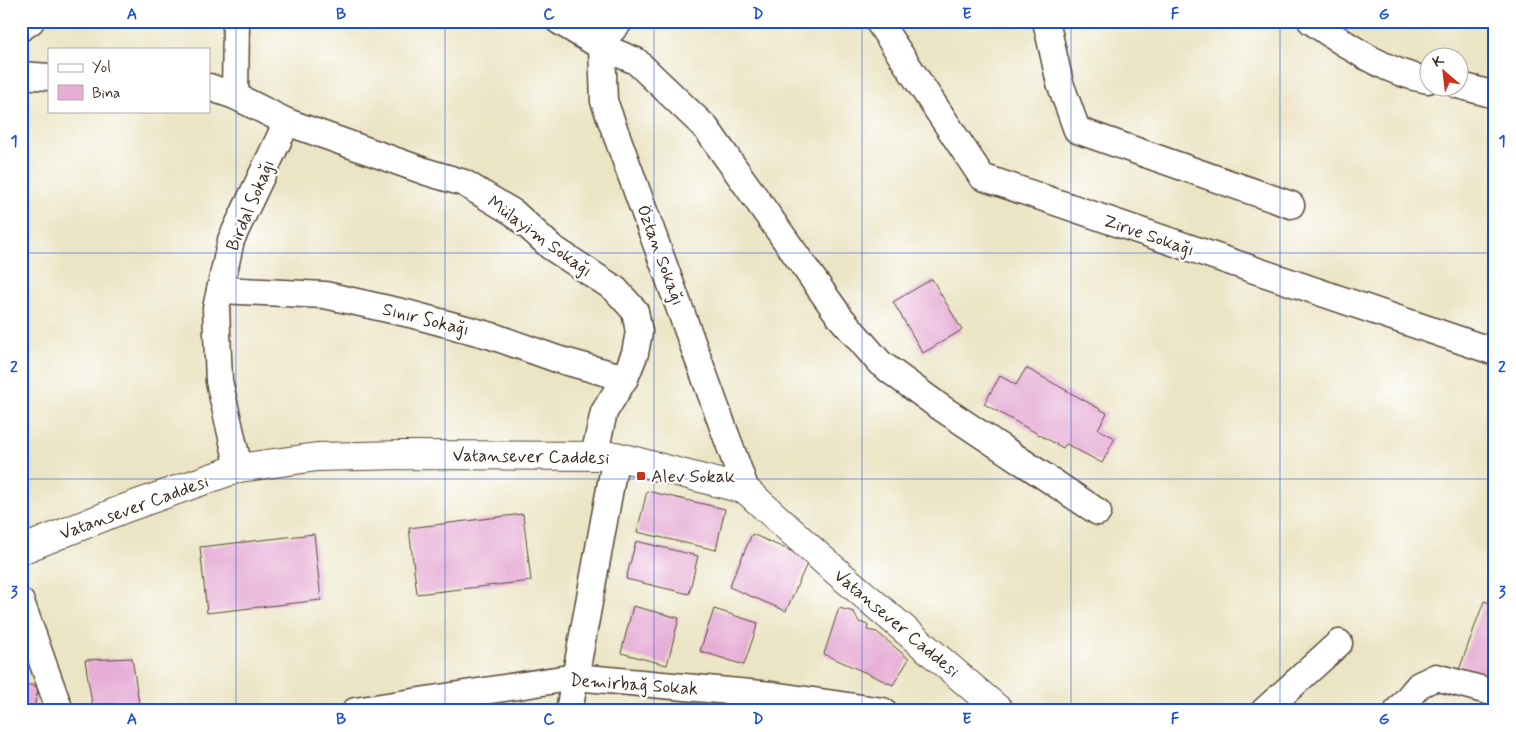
<svg xmlns="http://www.w3.org/2000/svg" width="1516" height="732" font-family="Mynerve,sans-serif">
<style>
.building{fill:#e6add5}
.lines{fill:none;stroke-linecap:round;stroke-linejoin:round}
.minor-casing{stroke:#554637;stroke-width:29}
.major-casing{stroke:#554637;stroke-width:30}
.minor{stroke:#fff;stroke-width:26}
.major{stroke:#fff;stroke-width:28}
.grid{fill:none;stroke:#1d4ed8;stroke-width:1;stroke-opacity:0.55}
.poi-dot{fill:#c8321e;stroke:#fff;stroke-width:2}
.labels{text-anchor:middle;stroke-width:4.5;stroke-linejoin:round;paint-order:stroke}
.street-label{font-size:18px;fill:#3b2a1e;stroke:#fff}
.poi-label{font-size:18px;fill:#3b2a1e;stroke:#fff;text-anchor:start}
.neatline{fill:none;stroke:#1d4ed8;stroke-width:2}
.grid-label{font-size:16px;text-anchor:middle;font-weight:bold;fill:#1d4ed8}
</style>
<rect width="100%" height="100%" fill="#fff"/>
<filter id="ink" filterUnits="userSpaceOnUse"><feTurbulence type="fractalNoise" baseFrequency=".02" numOctaves="2"/><feDisplacementMap in="SourceGraphic" scale="10" xChannelSelector="R" yChannelSelector="G"/><feConvolveMatrix kernelMatrix="1 2 1 2 8 2 1 2 1" color-interpolation-filters="sRGB"/></filter>
<filter id="wash" filterUnits="userSpaceOnUse"><feTurbulence type="fractalNoise" baseFrequency=".0096" numOctaves="4" result="noise"/><feDisplacementMap in="SourceGraphic" scale="20" xChannelSelector="R" yChannelSelector="G"/><feGaussianBlur stdDeviation="1.12" result="paint"/><feColorMatrix in="noise" values="0 0 0 0 0 0 0 0 0 0 0 0 0 0 0 0 0 1.4 0 .05"/><feComposite in="paint" operator="in"/></filter>
<g filter="url(#wash)">
<rect width="100%" height="100%" fill="#ebe5c5"/>
<g id="blocks">
<!-- building -->
<g class="building">
<path d="M932,279L962,330L923,353L893,302Z"/>
<path d="M1026,368L1107,413L1098,429L1115,438L1102,463L1066,444L1063,448L984,404L1000,376L1016,385Z"/>
<path d="M647,491L725,509L716,550L637,532Z"/>
<path d="M523,514L531,581L417,594L409,528Z"/>
<path d="M314,534L321,600L207,613L200,547Z"/>
<path d="M752,534L809,559L786,611L729,587Z"/>
<path d="M636,541L698,556L689,594L626,579Z"/>
<path d="M1484,601L1495,605V683L1459,670Z"/>
<path d="M633,606L679,618L667,665L621,653Z"/>
<path d="M839,608L854,612L859,622L868,625L867,630L877,632L909,659L893,685L824,654Z"/>
<path d="M714,609L758,623L744,665L700,651Z"/>
<path d="M132,658L139,703L93,710L85,660Z"/>
<path d="M21,683L39,687L33,711H21Z"/>
</g>
</g>
</g>
<g filter="url(#ink)">
<use href="#blocks" fill-opacity="0" stroke="#554637" stroke-width="1"/>
<g class="lines">
<defs>
<g id="minor">
<path d="M559,21L602,47L636,61L706,128L840,317L880,363L937,405L1098,512"/>
<path d="M620,21L605,38L602,47L604,101L746,490"/>
<path d="M878,21L982,177L1495,352"/>
<path d="M1046,21L1060,83L1077,130L1291,205"/>
<path d="M1311,21C1347,45 1385,73 1428,80"/>
<path d="M21,28L31,21"/>
<path d="M21,75L49,77"/>
<path d="M1458,85L1495,95"/>
<path d="M209,87L235,96L287,122L427,172L464,183L514,213L551,247L615,289L635,311L639,332L635,353L625,378L604,412L594,456"/>
<path d="M235,96L236,21"/>
<path d="M220,290L325,295L410,314L492,336L557,359L625,378"/>
<path d="M239,468L219,381L216,308L231,240L287,122"/>
<path d="M21,602L60,711"/>
<path d="M1398,710L1419,685L1436,677L1495,693"/>
<path d="M355,711L575,677L772,695L883,711"/>
<path d="M569,711L616,456"/>
<path d="M1264,711L1339,643"/>
</g>
<path id="major" d="M21,550L126,508L239,468L317,457L403,455L616,456L746,490L822,559L1000,711"/>
</defs>
<!-- minor casing -->
<use href="#minor" class="minor-casing"/>
<!-- major casing -->
<use href="#major" class="major-casing"/>
<!-- minor -->
<use href="#minor" class="minor"/>
<!-- major -->
<use href="#major" class="major"/>
</g>
</g>
<!-- grid -->
<path class="grid" d="M236,21V711M445,21V711M654,21V711M862,21V711M1071,21V711M1280,21V711M21,253H1495M21,479H1495"/>
<!-- markers -->
<rect class="poi-dot" x="636" y="471" width="10" height="10" rx="2.5"/>
<g class="labels">
<!-- street labels -->
<g class="street-label">
<text transform="translate(250 205) rotate(-67)" y="6">Birdal Sokağı</text>
<text transform="translate(1149 235) rotate(19)" y="6">Zirve Sokağı</text>
<text transform="translate(540 236) rotate(36)" y="6">Mülayim Sokağı</text>
<text transform="translate(661 255) rotate(70)" y="6">Öztan Sokağı</text>
<text transform="translate(426 319) rotate(14)" y="6">Sınır Sokağı</text>
<text transform="translate(531 456) rotate(1)" y="6">Vatansever Caddesi</text>
<text transform="translate(134 507) rotate(-20)" y="6">Vatansever Caddesi</text>
<text transform="translate(897 623) rotate(40)" y="6">Vatansever Caddesi</text>
<text transform="translate(634 684) rotate(4)" y="6">Demirbağ Sokak</text>
</g>
<!-- poi labels -->
<g class="poi-label">
<text x="651" y="482">Alev Sokak</text>
</g>
</g>
<!-- margin -->
<rect width="1516" height="732" fill="none" stroke="#fff" stroke-width="55"/>
<!-- legend -->
<rect x="48" y="48" width="162" height="65" fill="#ffffff" stroke="#b1aaa5"/>
<rect x="58" y="64" width="25" height="8" fill="#ffffff" stroke="#b1aaa5"/>
<text x="92" y="72" font-size="15" fill="#3b2a1e">Yol</text>
<rect x="58" y="85" width="25" height="15" fill="#e6add5" stroke="#b1aaa5"/>
<text x="92" y="98" font-size="15" fill="#3b2a1e">Bina</text>
<!-- north arrow -->
<g transform="translate(1444 72) rotate(332)"><circle r="24" fill="#ffffff" stroke="#b1aaa5"/>
<path d="M0-4L9 19L0 12L-9 19Z" fill="#c8321e"/>
<text y="-8" font-size="14" font-weight="bold" text-anchor="middle" fill="#3b2a1e">K</text>
</g>
<rect x="28" y="28" width="1460" height="676" class="neatline"/>
<g class="grid-label">
<text x="132" y="19">A</text>
<text x="341" y="19">B</text>
<text x="549" y="19">C</text>
<text x="758" y="19">D</text>
<text x="967" y="19">E</text>
<text x="1175" y="19">F</text>
<text x="1384" y="19">G</text>
<text x="14" y="146">1</text>
<text x="1502" y="146">1</text>
<text x="14" y="372">2</text>
<text x="1502" y="372">2</text>
<text x="14" y="597">3</text>
<text x="1502" y="597">3</text>
<text x="132" y="724">A</text>
<text x="341" y="724">B</text>
<text x="549" y="724">C</text>
<text x="758" y="724">D</text>
<text x="967" y="724">E</text>
<text x="1175" y="724">F</text>
<text x="1384" y="724">G</text>
</g>
</svg>
